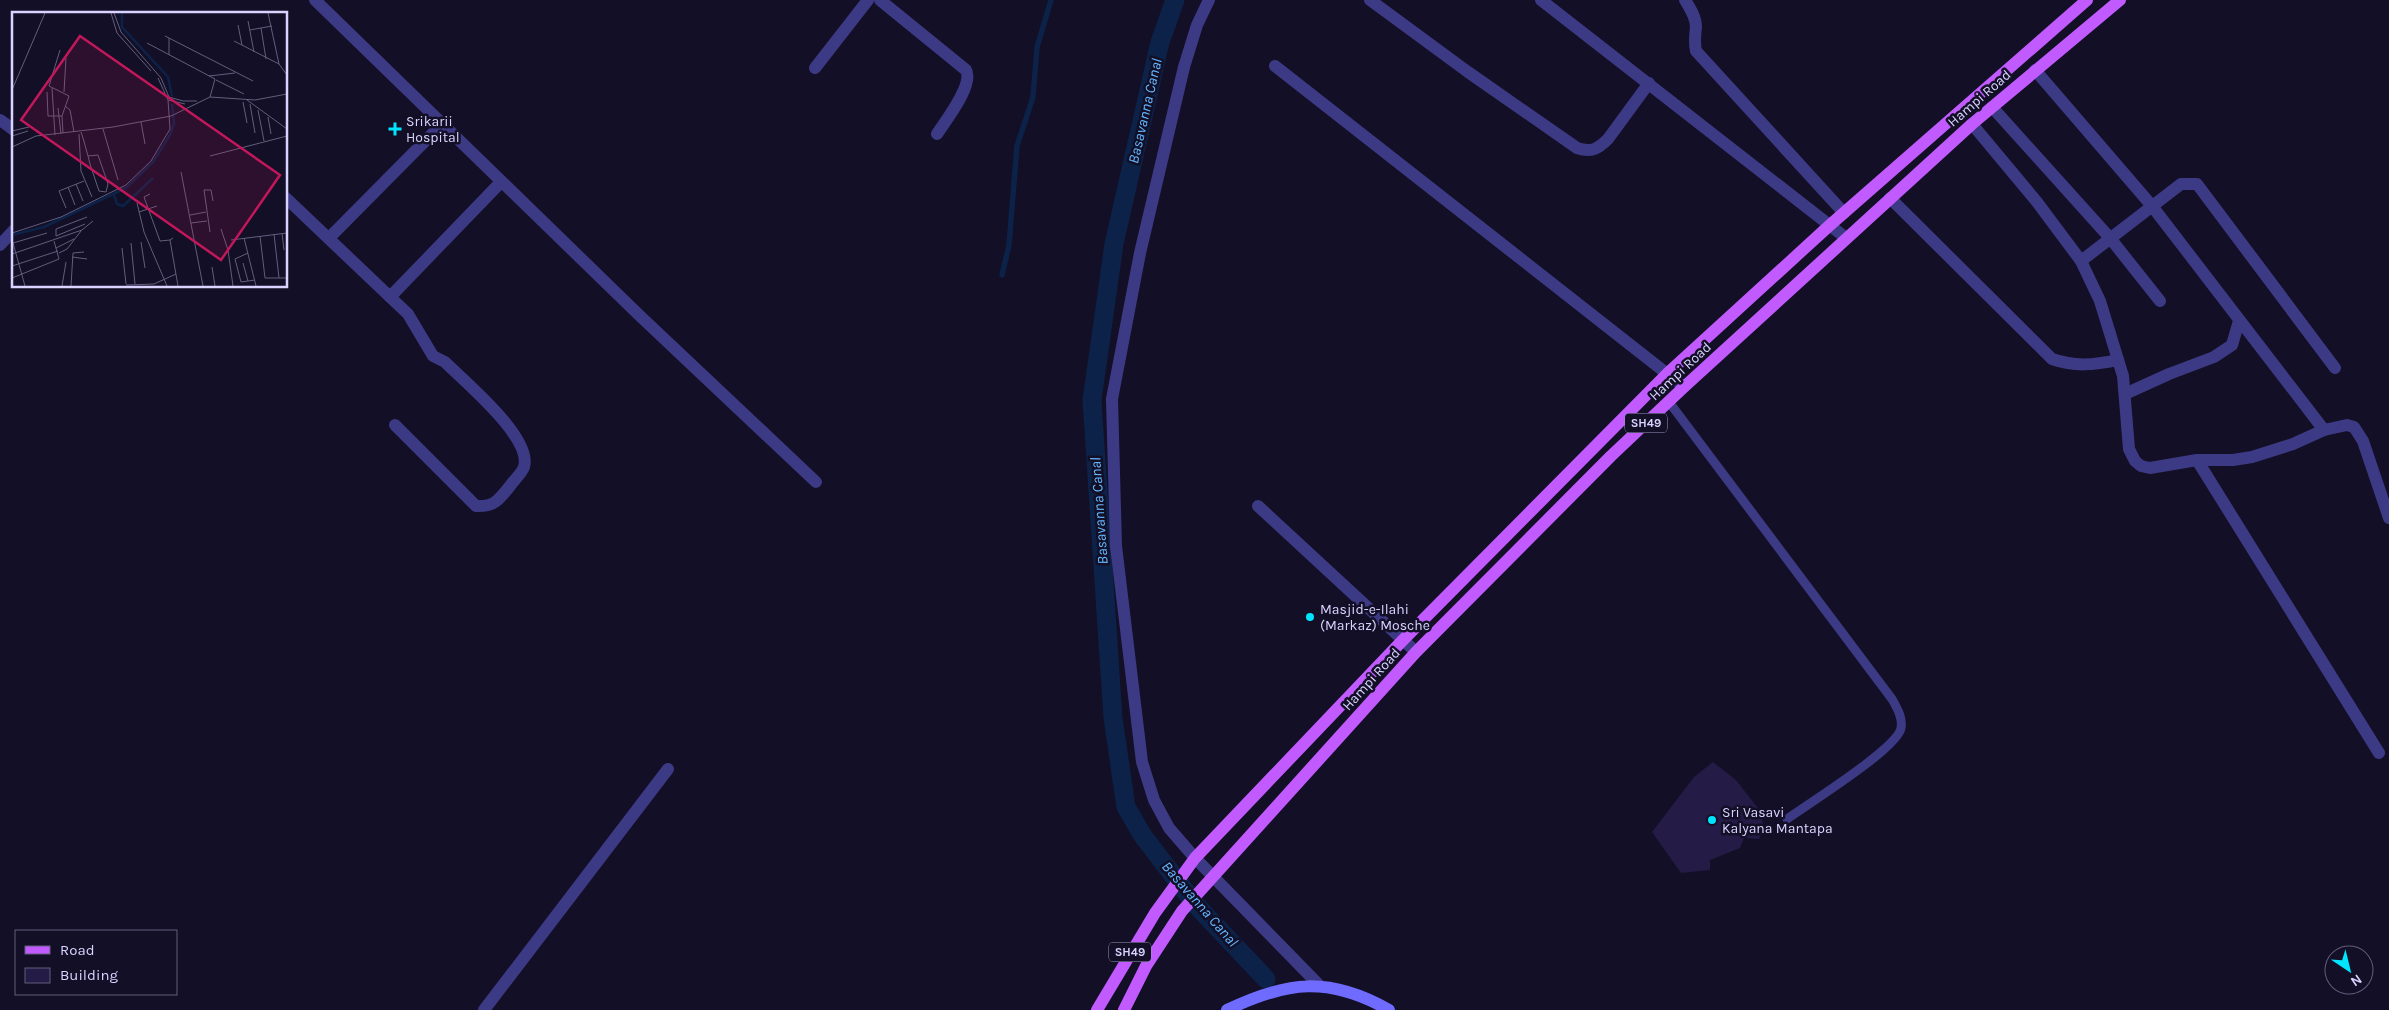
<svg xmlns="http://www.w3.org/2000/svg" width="2389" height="1010" font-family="Karla,sans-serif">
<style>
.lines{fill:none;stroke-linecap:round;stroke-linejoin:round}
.stream{stroke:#0c2248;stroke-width:5.5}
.canal{stroke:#0c2248;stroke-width:19}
.building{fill:#241b47}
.service{stroke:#3d3a85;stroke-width:9}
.minor{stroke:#3d3a85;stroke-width:12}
.secondary{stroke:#6f6bff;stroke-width:12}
.primary{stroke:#c25bff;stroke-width:12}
.poi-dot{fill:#00e5ff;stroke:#130f26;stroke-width:2}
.labels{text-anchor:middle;stroke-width:5;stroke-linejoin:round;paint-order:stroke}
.shield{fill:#130f26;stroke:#9e99be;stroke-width:1}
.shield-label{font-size:12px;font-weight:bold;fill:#d9d4ff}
.street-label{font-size:14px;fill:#d9d4ff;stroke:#130f26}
.poi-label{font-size:14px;fill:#d9d4ff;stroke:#130f26;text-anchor:start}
.water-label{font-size:15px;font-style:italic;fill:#62b6ff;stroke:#130f26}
.inset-river{fill:none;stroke:#0c2248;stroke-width:2.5}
.inset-road{fill:none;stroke:#625e7d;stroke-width:1}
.view{fill:#c2185b;fill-opacity:0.15;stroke:#c2185b;stroke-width:2.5}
.inset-edge{fill:none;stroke:#d9d4ff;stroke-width:2.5}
</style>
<rect width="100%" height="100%" fill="#130f26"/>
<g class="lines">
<!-- stream -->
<path class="stream" d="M1002,275L1009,245L1017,146L1033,97L1037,47L1051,0"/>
<!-- canal -->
<path class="canal" d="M1175,0L1160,42L1114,244L1092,400L1113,718L1126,807L1143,836L1195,904L1266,979"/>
</g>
<!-- building -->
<path class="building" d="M1713,762L1736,780L1760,811L1764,828L1759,839L1744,838L1740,848L1710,860V870L1681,873L1652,832L1694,777Z"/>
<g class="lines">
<!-- service -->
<path class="service" d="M1669,402L1892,699C1897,708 1903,718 1901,728C1898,748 1808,804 1787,819"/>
<!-- minor -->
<g class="minor">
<path d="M315,0L639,315L816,482"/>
<path d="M880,0L966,70C974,85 946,120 937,134"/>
<path d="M1209,0L1197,25L1184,67L1140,253L1112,399L1116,546L1142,762L1154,800L1169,828L1195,858L1319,985"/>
<path d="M1370,0L1468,72L1577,148C1591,153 1598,149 1608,139L1649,83"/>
<path d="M1541,0L1846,238"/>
<path d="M1685,0C1690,8 1696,17 1696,27C1695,36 1694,42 1696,51L1844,213"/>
<path d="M1275,66L1684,387"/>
<path d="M815,68L868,0"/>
<path d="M2035,70L2152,206L2324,430"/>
<path d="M1992,107L2110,238L2160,301"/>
<path d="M0,120L14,130"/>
<path d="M1972,124L2037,202L2081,261L2100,301L2123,376L2129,449L2135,461L2141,466L2150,468L2197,460H2233L2252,457L2293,444L2324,430L2347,425L2354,427L2363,441L2389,518"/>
<path d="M286,198L408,314L433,356L445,362C465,382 533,438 524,467C522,473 514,480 510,486C499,500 494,507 476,506L395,425"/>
<path d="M1890,198L2052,359C2075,367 2094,365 2118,360"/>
<path d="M330,237L442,124"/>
<path d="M0,245L14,230"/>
<path d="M2081,261L2181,184H2197L2335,368"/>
<path d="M390,297L501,182"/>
<path d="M2125,394L2169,374L2214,357L2232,345L2239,321"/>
<path d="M2197,460L2379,753"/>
<path d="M1258,506L1416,652"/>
<path d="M484,1010L668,769"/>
</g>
<!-- secondary -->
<path class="secondary" d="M1227,1010C1287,981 1329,976 1389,1010"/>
<!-- primary -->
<g class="primary">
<path d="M1097,1010L1155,913L1195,858L1403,640L1668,373L1830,225L2087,0"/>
<path d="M1124,1010L1146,966L1182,911L1416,652L1611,456L1684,387L1972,124L2120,0"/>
</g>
</g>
<!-- markers -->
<g class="poi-dot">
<path d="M392.5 121.5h5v5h5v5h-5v5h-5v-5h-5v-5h5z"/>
<circle cx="1310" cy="617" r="5"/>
<circle cx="1712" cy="820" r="5"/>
</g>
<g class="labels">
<!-- shield labels -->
<g class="shield">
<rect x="1625" y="413.5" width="42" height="19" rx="4"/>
<rect x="1109" y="942.5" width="42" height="19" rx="4"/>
</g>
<g class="shield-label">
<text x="1646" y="427">SH49</text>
<text x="1130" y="956">SH49</text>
</g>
<!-- street labels -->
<g class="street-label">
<text transform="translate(1979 98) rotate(-41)" y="5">Hampi Road</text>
<text transform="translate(1680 371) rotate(-43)" y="5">Hampi Road</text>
<text transform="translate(1371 679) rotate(-48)" y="5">Hampi Road</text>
</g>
<!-- poi labels -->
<g class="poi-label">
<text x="406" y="126">Srikarii<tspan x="406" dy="16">Hospital</tspan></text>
<text x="1320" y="614">Masjid-e-Ilahi<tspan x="1320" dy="16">(Markaz) Mosche</tspan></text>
<text x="1722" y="817">Sri Vasavi<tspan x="1722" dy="16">Kalyana Mantapa</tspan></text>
</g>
<!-- water labels -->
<g class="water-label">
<text transform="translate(1145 111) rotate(-77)" y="5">Basavanna Canal</text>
<text transform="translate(1099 511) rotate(-94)" y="5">Basavanna Canal</text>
<text transform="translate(1200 904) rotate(49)" y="5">Basavanna Canal</text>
</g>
</g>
<!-- overview -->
<g transform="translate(12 12)">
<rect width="275" height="275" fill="#130f26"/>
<path class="inset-river" d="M110,1V15L156,65L160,84M102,183L105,192L111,194L141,166M0,223L32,215L114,176L141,150L158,123L162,111L160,92"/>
<path class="inset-road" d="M99,1L105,21L139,59M102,1L109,20L149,66L157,85L171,89H185M256,1L267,52L275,63M236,9L242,40M226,13L230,33M249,16L254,47M238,18L260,14M153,24L241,69M222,29L267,52M135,31L203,67L198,85M48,38L37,74L57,84L50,104L51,121M157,43V26M197,64L223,61M146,66L156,88L173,92M204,68L232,82M40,76L43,123M0,78L33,1M35,80L36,104H50M52,80L54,46M235,88L275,117M231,90L235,111M238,92L243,121M53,94L58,98L62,120M46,96L49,122M246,98L252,129M256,105L259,122M129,110L133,132M91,117L106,168M0,119L17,115M69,120L71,126L76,144L78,152L87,179L94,180L96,172L86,143L76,144M67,122L69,159L80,185M0,124L16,119M0,135L24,124L101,115L159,104L198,85L243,88L275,82M198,144L275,124M169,160L191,274M64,172L71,189M56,175L63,193M138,182L132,185L148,229L158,228M125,191L132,220L155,274M54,196L47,179L72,169M127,200L145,194M178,203L194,200M179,211L195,209M209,217L216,238L221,274M198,220L192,178H199L201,189M0,221L49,205L114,173L139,149L158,117L156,88M270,221L272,238M262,222L267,266M44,224V217L75,205M44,224L73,212M248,224L253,266H275M161,226L158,228L166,274M232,226L244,274M219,228L275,221M129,230L133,256M1,231L13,274M1,231L35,221M119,231L123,272M44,236L62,227M110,236L114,272M47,241L55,237L69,219M236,241L223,247L229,270L243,268M0,242L70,218L81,209M60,245L75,247M231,251L236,269M0,254L46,239M200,255L203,274M0,266L47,247L42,229M114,273L142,272L164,262M50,274L54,250M59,274L61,241L72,240"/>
<path class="view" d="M68,24L268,163L209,248L9,108Z"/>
<rect width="275" height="275" class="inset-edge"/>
</g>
<!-- legend -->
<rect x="15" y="930" width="162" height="65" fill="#130f26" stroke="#625e7d"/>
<rect x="25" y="946" width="25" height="8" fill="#c25bff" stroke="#625e7d"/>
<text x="60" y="955" font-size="15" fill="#d9d4ff">Road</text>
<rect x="25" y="968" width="25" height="15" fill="#241b47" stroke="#625e7d"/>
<text x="60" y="980" font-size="15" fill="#d9d4ff">Building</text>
<!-- north arrow -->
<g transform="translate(2349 970) rotate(145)"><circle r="24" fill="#130f26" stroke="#625e7d"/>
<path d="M0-4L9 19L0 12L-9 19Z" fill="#00e5ff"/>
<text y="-8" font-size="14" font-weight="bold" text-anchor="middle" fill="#d9d4ff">N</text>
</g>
</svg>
